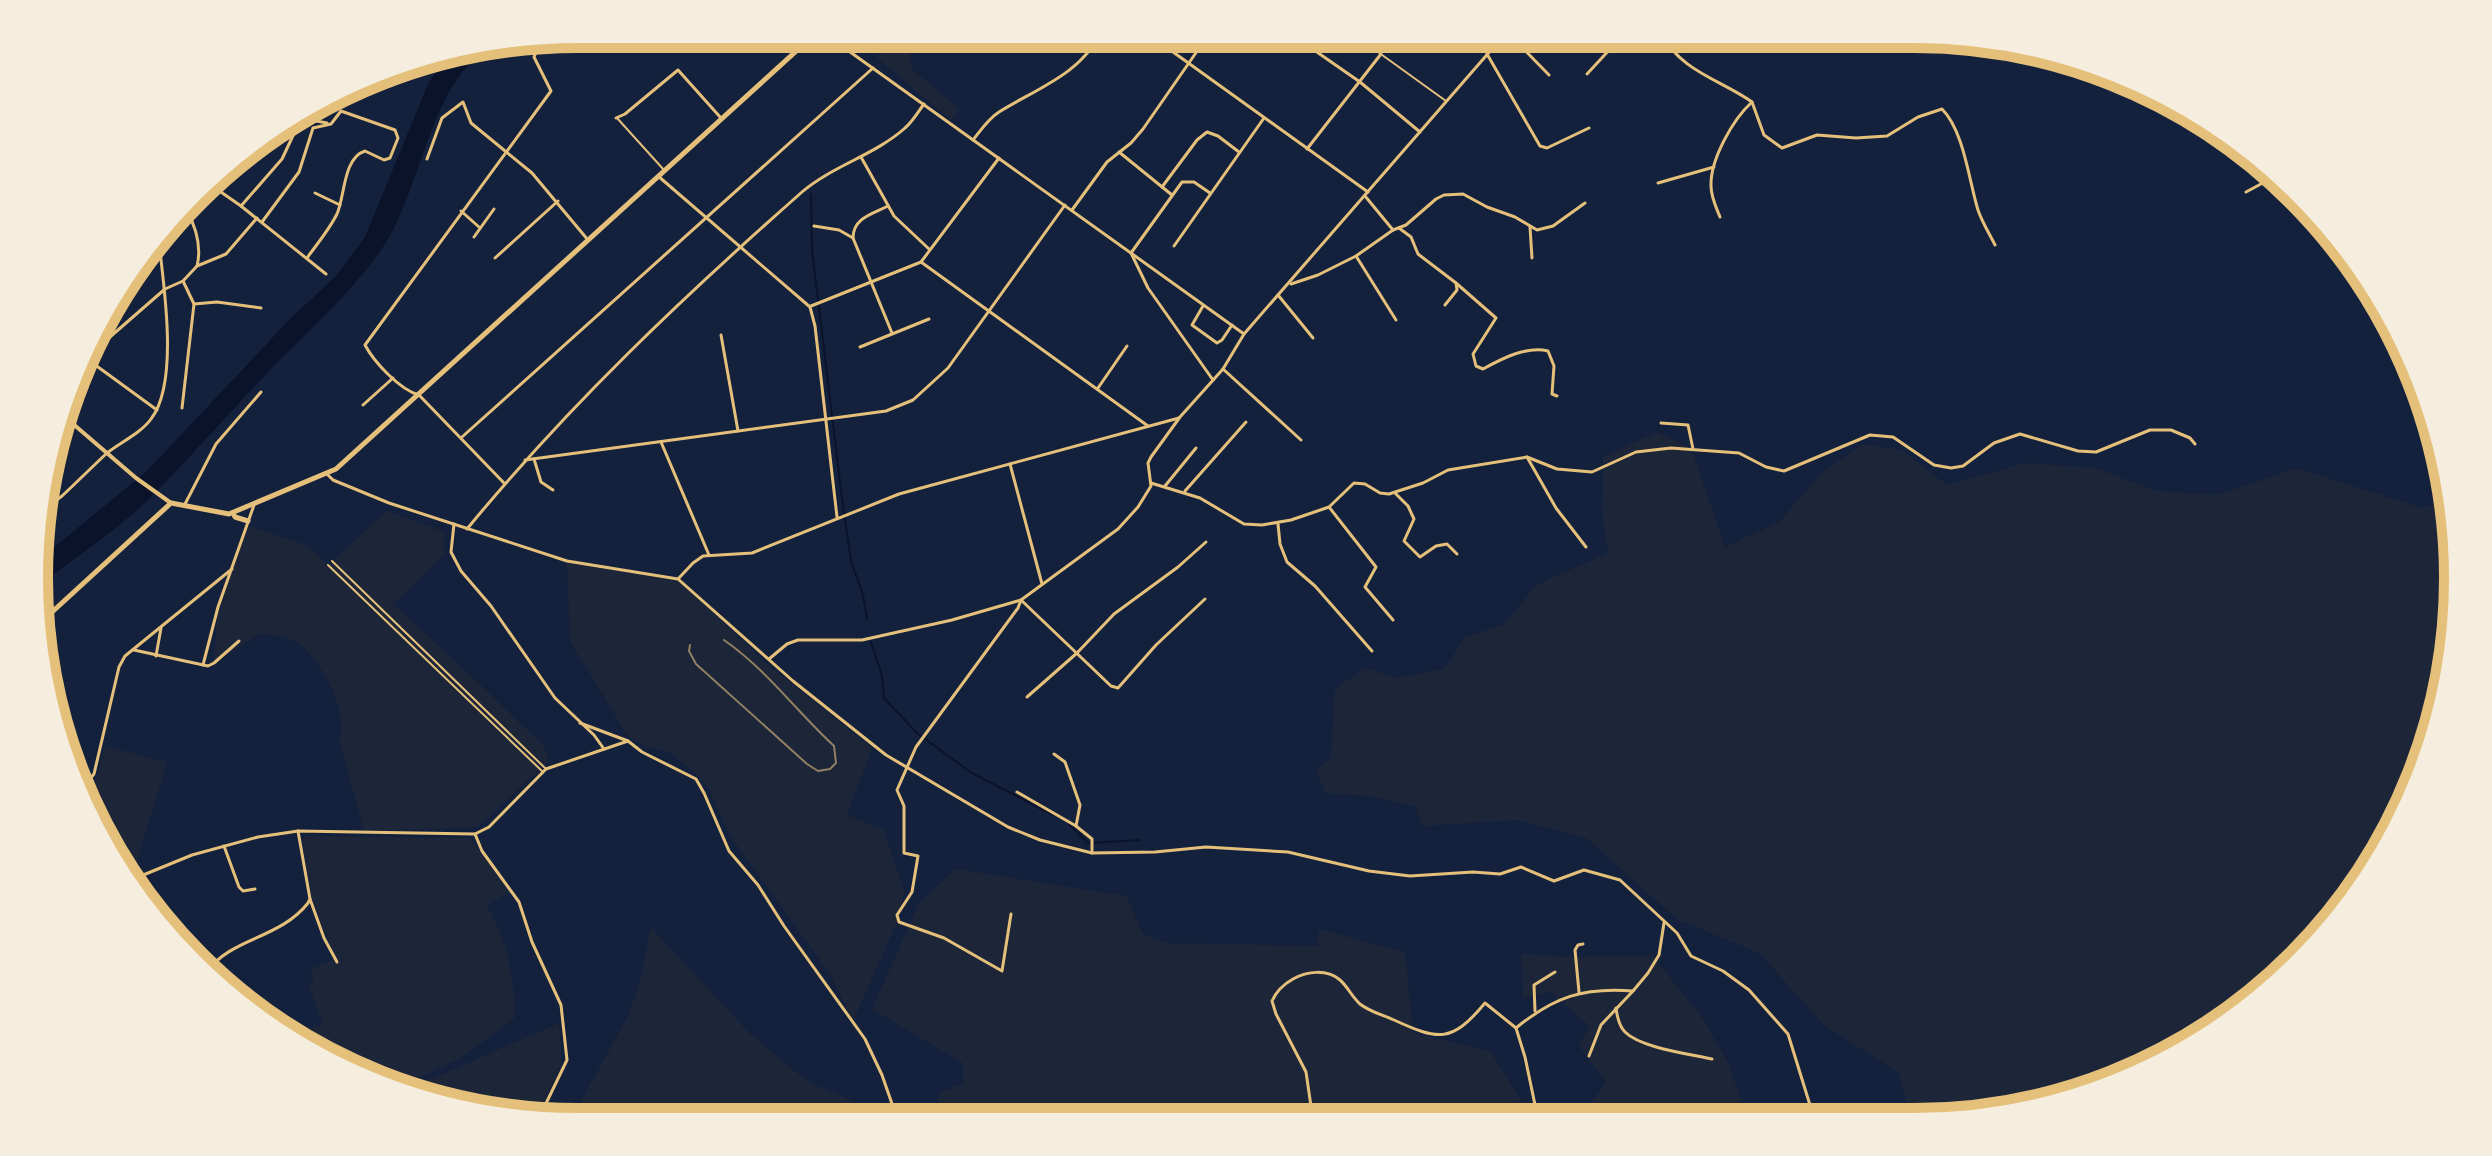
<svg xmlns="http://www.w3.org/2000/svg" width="2492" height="1156" font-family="Jost,sans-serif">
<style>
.green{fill:#1d2539}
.water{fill:#0b132b}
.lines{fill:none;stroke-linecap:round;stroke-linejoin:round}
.stream{stroke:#0b132b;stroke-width:2}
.service{stroke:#e5c07b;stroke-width:2}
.pedestrian{stroke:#e5c07b;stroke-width:2}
.minor{stroke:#e5c07b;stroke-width:3}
.secondary{stroke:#e5c07b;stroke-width:4}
.primary{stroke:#e5c07b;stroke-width:5}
.rail{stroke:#918062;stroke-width:2}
.rim{fill:none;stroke:#e5c07b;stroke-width:10}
</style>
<rect width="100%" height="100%" fill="#14213d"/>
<!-- green -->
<g class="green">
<path d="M894,34H898L909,48L912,69L959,109L951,120L877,58Z"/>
<path d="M1657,432L1691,448L1725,547L1779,522L1824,471L1863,444L1902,450L1947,485L2025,463L2095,468L2157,491L2218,495L2297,468L2422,508L2450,498L2458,578L2448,684L2417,786L2346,909L2246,1009L2123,1080L1985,1117L1907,1118L1906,1097L1898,1072L1826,1027L1759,953L1677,919L1586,838L1518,820L1422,826L1415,806L1367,796L1326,793L1316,770L1331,757L1335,689L1364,668L1397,678L1444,669L1465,637L1504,624L1536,585L1608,553L1602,513L1603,457Z"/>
<path d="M387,511L444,532V554L393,604L483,687L544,747L549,761L478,827L364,831L339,739C350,713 320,658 298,643C287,636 274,635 261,633L214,663L218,607L237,551L249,526L309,546L328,565Z"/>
<path d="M567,561L678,579L765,662L872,748L847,815L884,830L904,890L900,916L853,1021L830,974L729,834L708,788L693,771L670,753L645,746L628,737L570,641Z"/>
<path d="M105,746L167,762L137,861L129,877L107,850L89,803Z"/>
<path d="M306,836L470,838L511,891L487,905C509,945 513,973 515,1018L459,1059L396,1088L370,1081L294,1033L323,1024L308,983L314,981L310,969L336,959L312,899L302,839Z"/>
<path d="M956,869L1126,896L1143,934L1167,943L1317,946L1319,929L1405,952L1413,1033L1490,1051L1533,1119L933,1121L940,1092L963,1084V1063L872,1009L919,903Z"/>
<path d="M651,927L748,1032L807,1081L868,1108L874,1121L597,1122V1119L579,1105L628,1016L639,986Z"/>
<path d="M1521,954L1567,957L1653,956L1703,1019L1728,1062L1747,1118L1580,1119L1606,1082L1579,1046L1590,1026L1550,992L1523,998Z"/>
<path d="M559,1023L562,1062L538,1118L471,1111L404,1091Z"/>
</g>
<!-- water -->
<path class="water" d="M488,49C431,82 421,189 385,244C354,291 309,330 270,370C230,412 191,457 150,498C115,532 73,559 35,588L36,562L146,472L291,318L336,276L365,237L428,84L447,56Z"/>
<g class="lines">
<!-- stream -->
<g class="stream">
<path d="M811,194L812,250L843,506L851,561L863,595L867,618"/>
<path d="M871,642L882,676L884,698L917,733L970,772L1053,815"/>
<path d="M1069,824L1088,843L1140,840"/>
</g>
<!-- service -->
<path class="service" d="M1353,34L1446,101"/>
<!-- pedestrian -->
<g class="pedestrian">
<path d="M617,118L664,170"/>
<path d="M332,561L546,769"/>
<path d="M328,565L543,772"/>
</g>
<!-- minor -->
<g class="minor">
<path d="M825,34L1244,334"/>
<path d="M1148,34L1368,192"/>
<path d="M1291,34L1360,82L1420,132"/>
<path d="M1489,34L1487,54L1540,146L1547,148L1589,128"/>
<path d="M1509,34L1549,75"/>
<path d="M1662,34C1680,71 1721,80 1752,102L1764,135L1782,148L1817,135L1856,138L1887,136L1918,117L1942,109C1964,131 1969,181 1978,210C1982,222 1989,233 1995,245"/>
<path d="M1587,74L1624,34"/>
<path d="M616,118L625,114L678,70L721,118"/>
<path d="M973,140C981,130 988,119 999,112C1032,91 1083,73 1099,34"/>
<path d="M1307,149L1381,54"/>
<path d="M1119,152L1172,195"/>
<path d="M861,157L894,216L929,249"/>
<path d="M427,159L442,118L463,102L471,123L532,173L588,240"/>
<path d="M658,176L810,307L815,326L837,517"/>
<path d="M208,183L241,206L326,274"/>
<path d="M1658,183L1714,167"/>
<path d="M1162,187L1197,140L1207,132L1218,136L1239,152"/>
<path d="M2246,192L2272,178L2273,172"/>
<path d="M315,193L340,205"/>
<path d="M1210,193L1194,182H1182L1131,253L1148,288L1213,380"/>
<path d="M1365,196L1393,230"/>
<path d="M241,206L282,159L298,125L311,120L327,123"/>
<path d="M186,209C196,227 202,246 197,266"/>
<path d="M1072,210L1107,162L1131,143L1143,129L1209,34"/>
<path d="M461,211L479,227"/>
<path d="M1720,217C1716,207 1711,197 1711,186C1710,160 1733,119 1752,102"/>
<path d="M262,222L299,172L313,128L331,124L341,111L395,130L398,138L390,158L384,160L365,151C343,158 345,196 337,214C329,230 317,244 307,258"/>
<path d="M814,226L839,230L853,238L892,333"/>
<path d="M1530,227L1532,258"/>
<path d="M1399,228L1411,237L1418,254L1456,283L1457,290L1445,305"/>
<path d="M474,237L494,209"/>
<path d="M853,238C853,218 872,214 888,206"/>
<path d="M1174,246L1264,118"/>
<path d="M1356,256L1396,320"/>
<path d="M495,258L558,201"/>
<path d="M921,262L1148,426"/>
<path d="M1456,283L1496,318L1473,354L1476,366L1483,369C1503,358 1526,346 1548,351L1554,366L1552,394L1557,396"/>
<path d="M1291,284L1318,275L1356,256L1393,230L1406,225L1436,199L1444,195L1463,194L1487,207L1515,217L1537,230L1553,226L1585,203"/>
<path d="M1278,295L1313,338"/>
<path d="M194,304L217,302L261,308"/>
<path d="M811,306L921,262L999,158"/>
<path d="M1203,306L1192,325L1217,343L1222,340L1232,325"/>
<path d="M721,335L738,431"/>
<path d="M860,347L929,319"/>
<path d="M87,357L165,289L183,281L197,266L226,254L257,218"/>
<path d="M87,359L157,410"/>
<path d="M1223,369L1301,440"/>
<path d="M1098,388L1127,346"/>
<path d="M363,405L393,378"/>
<path d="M182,408L194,304L183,281"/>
<path d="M1661,423L1688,425L1693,449"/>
<path d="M462,437L873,68"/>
<path d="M661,442L709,555"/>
<path d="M1527,457L1556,508L1586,547"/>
<path d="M534,459L541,482L553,490"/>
<path d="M525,460L886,411L913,400L948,368L1065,205"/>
<path d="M1010,464L1042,584"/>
<path d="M327,474L333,480L389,503L567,561L678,579L793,681L886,755L1008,827L1040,840L1092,853L1155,852L1206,847L1288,852L1369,871L1410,876L1473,872L1500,874L1521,867L1554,881L1584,870L1620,880L1677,933L1691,956L1723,971L1749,990L1788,1034L1814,1118"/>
<path d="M504,483L419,395C400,390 374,362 365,345L551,91L534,57L537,50L560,37"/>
<path d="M1151,483L1200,498L1244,524L1262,525L1291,520L1329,507L1354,483L1365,484L1380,493L1389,494L1423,483L1448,470L1527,457L1557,469L1592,472L1636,452L1671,448L1739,453L1766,467L1784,471L1870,435L1893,437L1934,465L1951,468L1963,466L1994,443L2020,434L2078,451L2096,452L2150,430H2171L2190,438L2195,444"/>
<path d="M1165,486L1196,448"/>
<path d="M42,491L48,500L54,502L62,496C77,482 92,467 107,453C121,442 141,433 151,419C179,383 164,287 159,243"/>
<path d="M1185,491L1246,422"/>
<path d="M1395,493L1408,506L1414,519L1404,541L1420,557L1436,546L1447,544L1457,554"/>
<path d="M184,506L216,444L261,392"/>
<path d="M1329,507L1376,567L1365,587L1393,620"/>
<path d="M454,524L451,552L461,571L491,606L555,698L594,735L604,749"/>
<path d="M1278,524L1280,544L1287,562L1315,586L1372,651"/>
<path d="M467,529C568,406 683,297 802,192C832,166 875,155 905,128C912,122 918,112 924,104"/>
<path d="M678,579L693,563L703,556L752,553L899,494L1179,418"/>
<path d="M1021,600L1111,686L1118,688L1156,645L1205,599"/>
<path d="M134,650L208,666L214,663L239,641"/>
<path d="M156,656L161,628"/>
<path d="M769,659L787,644L798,640H862L952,620L1021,600L1118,529L1138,507L1151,486L1148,463L1151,457L1180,417L1223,369L1244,334L1505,34"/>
<path d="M203,665L218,607L254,505"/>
<path d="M1027,697L1077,653L1114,614L1178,567L1206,542"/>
<path d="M580,723L628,741L642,752L696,779L704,793L729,851L758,885L784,926L865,1039L882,1075L898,1121"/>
<path d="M1054,754L1065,762L1080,805L1076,826"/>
<path d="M80,780H89L94,774L119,667L125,656L232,569"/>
<path d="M1017,792L1076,826L1092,839V853"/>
<path d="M475,834L482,851L519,902L532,942L561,1005L567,1060L539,1118"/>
<path d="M224,846L239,887L243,891L255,889"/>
<path d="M131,880L192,855L258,837L298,831L475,834L489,827L546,769L628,741"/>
<path d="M310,899L324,938L337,962"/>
<path d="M1011,914L1002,971L944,938L899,922L897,915L912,892L918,856L904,853V806L897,790L916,747L1018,608L1021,600"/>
<path d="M207,972C230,938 280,939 308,903L310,899L298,831"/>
<path d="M1579,992L1575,950L1578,945L1583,944"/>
<path d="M1616,1008C1617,1016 1619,1026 1625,1032C1641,1048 1690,1054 1712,1059"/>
<path d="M1535,1011L1534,985L1555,972"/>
<path d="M1516,1028L1525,1057L1538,1119"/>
<path d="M1589,1056L1601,1025L1633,991"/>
<path d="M1313,1120L1306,1072L1276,1014L1272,1001C1276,992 1284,984 1293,979C1307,971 1327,969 1340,980C1348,987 1352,997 1360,1004C1370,1012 1383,1015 1394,1020C1438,1040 1451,1044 1485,1003L1516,1028C1554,997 1583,987 1633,991L1648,973L1659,955L1664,923"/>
</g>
<!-- secondary -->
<path class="secondary" d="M65,417L136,478L171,503"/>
<!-- primary -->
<g class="primary">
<path d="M233,513L235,517L248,521"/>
<path d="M39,624L171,503L229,514L336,469L815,34"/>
</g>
<!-- rail -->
<path class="rail" d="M690,645L689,651L696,664L807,764L818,771L830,769L836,763L834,746C797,712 767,670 724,640"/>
</g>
<!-- crop -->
<path d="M0 0H2492V1156H0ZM578 48H1914A530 530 0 0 1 2444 578V578A530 530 0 0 1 1914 1108H578A530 530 0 0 1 48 578V578A530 530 0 0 1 578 48Z" fill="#f5edde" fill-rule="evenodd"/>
<path class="rim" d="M578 48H1914A530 530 0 0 1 2444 578V578A530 530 0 0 1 1914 1108H578A530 530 0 0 1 48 578V578A530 530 0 0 1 578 48Z"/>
</svg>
